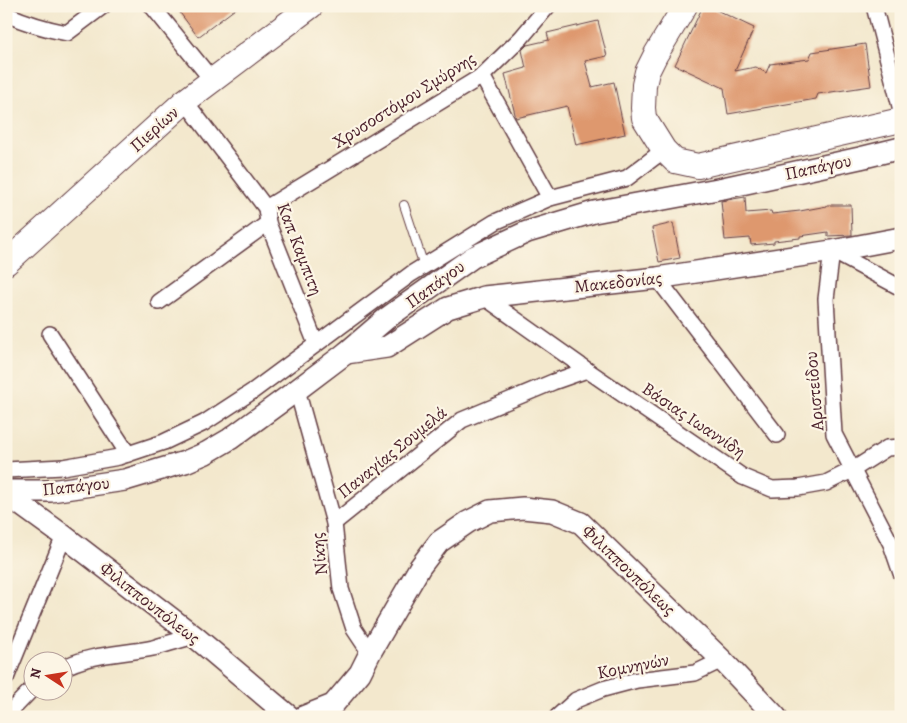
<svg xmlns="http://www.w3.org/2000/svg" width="907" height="723" font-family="Alegreya,serif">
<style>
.building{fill:#de986e}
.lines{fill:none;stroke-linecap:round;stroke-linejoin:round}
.lane-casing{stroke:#633d43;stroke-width:10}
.street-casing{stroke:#633d43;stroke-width:18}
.secondary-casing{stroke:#633d43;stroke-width:24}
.primary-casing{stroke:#633d43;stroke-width:26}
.lane{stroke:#fff;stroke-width:8}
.street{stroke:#fff;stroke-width:15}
.secondary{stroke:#fff;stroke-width:21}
.primary{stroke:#fff;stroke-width:24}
.labels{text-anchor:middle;stroke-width:4.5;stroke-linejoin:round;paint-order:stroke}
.street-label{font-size:18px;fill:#4a1f2b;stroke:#fcf5e5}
</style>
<rect width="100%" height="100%" fill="#fcf5e5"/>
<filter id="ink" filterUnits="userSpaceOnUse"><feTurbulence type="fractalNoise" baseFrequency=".02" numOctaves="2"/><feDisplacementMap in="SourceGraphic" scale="10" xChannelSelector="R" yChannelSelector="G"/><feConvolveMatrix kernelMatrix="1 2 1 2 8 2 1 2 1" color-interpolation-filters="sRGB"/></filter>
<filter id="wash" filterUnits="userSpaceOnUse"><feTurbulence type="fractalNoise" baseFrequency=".0096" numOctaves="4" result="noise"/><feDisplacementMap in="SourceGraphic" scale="20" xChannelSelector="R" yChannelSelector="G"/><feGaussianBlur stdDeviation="1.12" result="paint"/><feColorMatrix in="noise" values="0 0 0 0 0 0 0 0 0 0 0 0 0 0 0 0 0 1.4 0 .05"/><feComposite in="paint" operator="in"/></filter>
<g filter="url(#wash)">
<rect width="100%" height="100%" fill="#f3e8cd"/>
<g id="blocks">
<!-- building -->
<g class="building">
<path d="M175,6H239L198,37Z"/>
<path d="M703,6H708L754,28L735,71L756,67L766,73L770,64L809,59L812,52L865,44L871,86L818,94L816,99L728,114L724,88L675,65Z"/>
<path d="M598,21L607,56L585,61L592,87L614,82L625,134L576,145L567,106L516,118L505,74L526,68L522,50L527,45L549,40L547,33Z"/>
<path d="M745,197L746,213L771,211L772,214L800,211L827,206V205H851L852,235L828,236V232L800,236V238L774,241V243L751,245L750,238L725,240L721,201Z"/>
<path d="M673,223L680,258L659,262L652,228Z"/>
</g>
</g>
</g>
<g filter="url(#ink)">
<use href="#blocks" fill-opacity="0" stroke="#633d43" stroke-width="1"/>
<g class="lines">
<defs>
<path id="lane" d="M404,205L424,266"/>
<g id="street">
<path d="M152,6L212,80"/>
<path d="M874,6L901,110"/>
<path d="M6,14C26,23 46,29 67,33L103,6"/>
<path d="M482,76L550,198"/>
<path d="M185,101L266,208L268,223L316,344"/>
<path d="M266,208L482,76L521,38L548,6"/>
<path d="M657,278L777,435"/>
<path d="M901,288L832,251L826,299L834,434L891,544L901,573"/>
<path d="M484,297L587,370L743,477L772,489L798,488L826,483L854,469L887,448L901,447"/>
<path d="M159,302L268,223"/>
<path d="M50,334L128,454"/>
<path d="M297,390L334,523L341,589L354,629L370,653"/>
<path d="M6,470L63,467L119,457L164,442L204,423L253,391L411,274L495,222L550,198L627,178L664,150"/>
<path d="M334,523L462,420L553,382L587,370"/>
<path d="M62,669C86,654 125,654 153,648C166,644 180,640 194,636"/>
<path d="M6,678L64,536"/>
<path d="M6,716L32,689"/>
<path d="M557,717L576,700L603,689L637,680L695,673L722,660"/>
</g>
<g id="secondary">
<path d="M346,353L387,347L448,308L484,297L657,278L832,251L901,238"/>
<path d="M6,491H51L125,480L185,462L206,453L230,439L297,390L346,353L387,318L473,257L527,232L594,212L723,188L860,158L901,148"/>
<path d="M6,494L64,536L194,636L272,702L290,717"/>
<path d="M303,717L333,705L360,673L370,653L420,567L439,542L468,522L490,511L523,508L552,511L581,523L722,660L776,717"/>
</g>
<g id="primary">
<path d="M685,6L656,54L647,72L644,85L643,108L644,118L664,150L675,161L698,166L901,120"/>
<path d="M6,263L185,101L311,6"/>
</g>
</defs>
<!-- lane casing -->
<use href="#lane" class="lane-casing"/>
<!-- street casing -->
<use href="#street" class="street-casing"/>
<!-- secondary casing -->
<use href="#secondary" class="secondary-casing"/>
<!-- primary casing -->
<use href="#primary" class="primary-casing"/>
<!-- lane -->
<use href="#lane" class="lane"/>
<!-- street -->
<use href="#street" class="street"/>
<!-- secondary -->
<use href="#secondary" class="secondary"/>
<!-- primary -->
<use href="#primary" class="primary"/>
</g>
</g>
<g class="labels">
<!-- street labels -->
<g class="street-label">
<text transform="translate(404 100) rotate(-32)" y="6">Χρυσοστόμου Σμύρνης</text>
<text transform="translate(154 129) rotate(-42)" y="6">Πιερίων</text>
<text transform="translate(818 167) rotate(-12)" y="6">Παπάγου</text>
<text transform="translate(300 249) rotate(69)" y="6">Καπ Καμπιτη</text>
<text transform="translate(618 282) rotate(-6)" y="6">Μακεδονίας</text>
<text transform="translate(435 284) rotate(-36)" y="6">Παπάγου</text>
<text transform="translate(814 391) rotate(-95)" y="6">Αριστείδου</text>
<text transform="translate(694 420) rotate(34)" y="6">Βάσιας Ιωαννίδη</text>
<text transform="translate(392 452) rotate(-39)" y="6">Παναγίας Σουμελά</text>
<text transform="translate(76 486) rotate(-6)" y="6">Παπάγου</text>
<text transform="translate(319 554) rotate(-96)" y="6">Νίκης</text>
<text transform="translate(629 570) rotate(44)" y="6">Φιλιππουπόλεως</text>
<text transform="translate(150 603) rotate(38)" y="6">Φιλιππουπόλεως</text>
<text transform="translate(633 666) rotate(-11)" y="6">Κομνηνών</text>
</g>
</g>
<!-- margin -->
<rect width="907" height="723" fill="none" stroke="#fcf5e5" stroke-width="25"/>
<!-- north arrow -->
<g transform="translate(48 676) rotate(282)"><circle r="24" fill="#fcf5e5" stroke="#b59f9b"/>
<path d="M0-4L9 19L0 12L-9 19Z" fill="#c8321e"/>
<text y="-8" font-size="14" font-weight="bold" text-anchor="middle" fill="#4a1f2b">N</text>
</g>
</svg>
